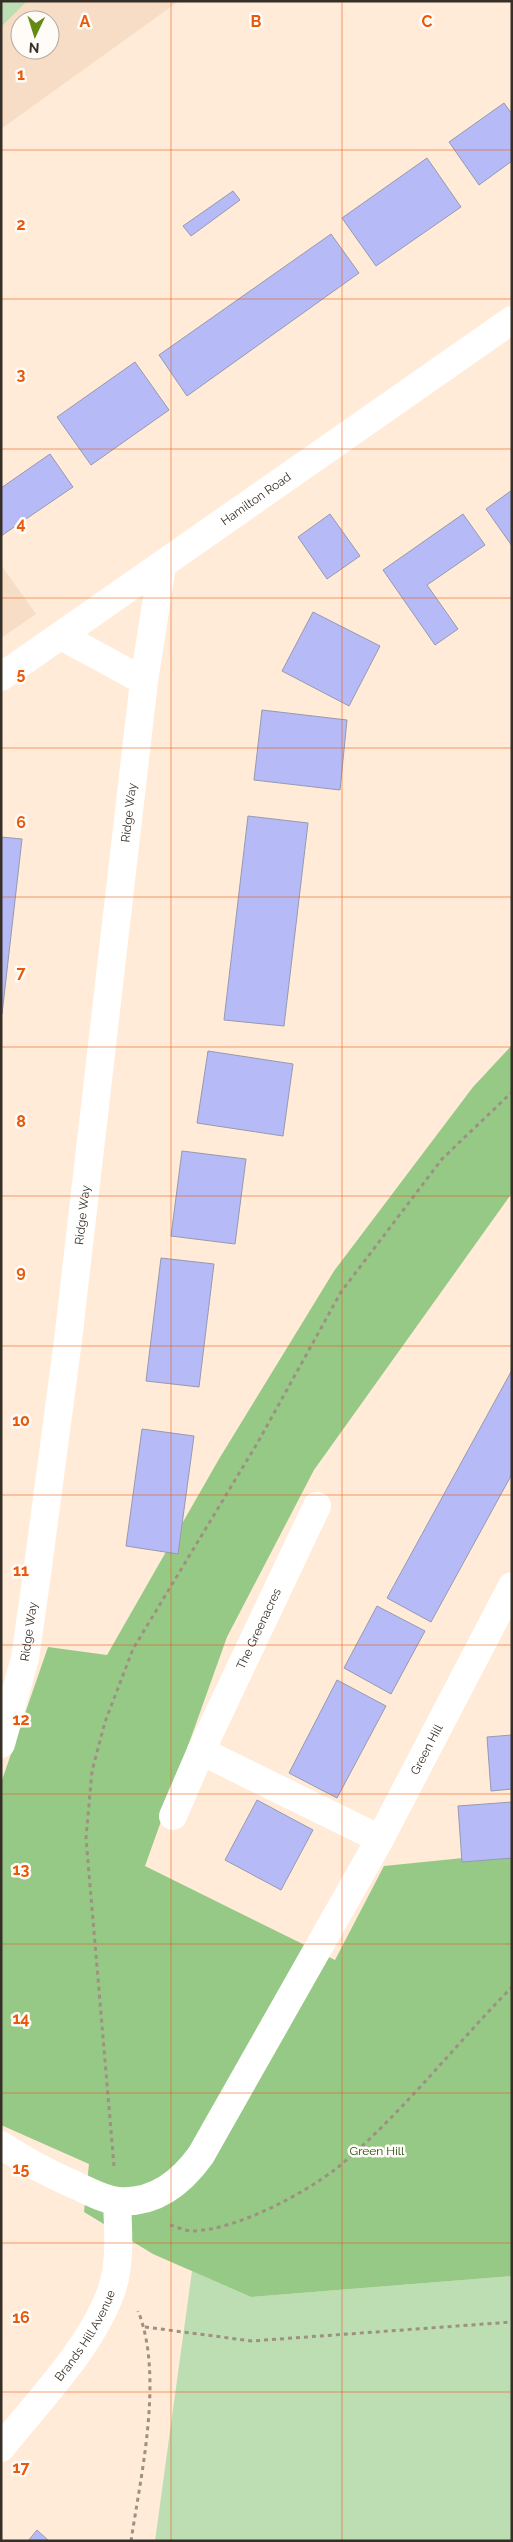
<svg xmlns="http://www.w3.org/2000/svg" width="513" height="2542" font-family="Raleway,sans-serif">
<style>
.built{fill:#f7ddc5;fill-rule:evenodd}
.green{fill:#bdddb3}
.forest{fill:#96c986}
.building{fill:#b6bbf7;stroke:#9699b0}
.lines{fill:none;stroke-linecap:round;stroke-linejoin:round}
.path{stroke:#9e9182;stroke-width:3;stroke-dasharray:4 4;stroke-linecap:butt}
.minor{stroke:#fff;stroke-width:28}
.grid{fill:none;stroke:#e8590c;stroke-width:1;stroke-opacity:0.55}
.labels{text-anchor:middle;stroke-width:5;stroke-linejoin:round;paint-order:stroke}
.street-label{font-size:12px;fill:#362f27;stroke:#fffbf7}
.park-label{font-size:12px;fill:#1e4e09;stroke:#fffbf7}
.grid-label{font-size:16px;text-anchor:middle;font-weight:bold;fill:#e8590c;stroke:#fffbf7;stroke-width:5;stroke-linejoin:round;paint-order:stroke}
</style>
<rect width="100%" height="100%" fill="#ffebd7"/>
<!-- built -->
<g class="built">
<path d="M1,1H179L1,129ZM20,20H50V50H20Z"/>
<path d="M1,565L36,614L1,638Z"/>
</g>
<!-- green -->
<g class="green">
<path d="M1,1H27L1,27Z"/>
<path d="M192,2271L251,2297L512,2276V2541H155Z"/>
</g>
<!-- forest -->
<path class="forest" d="M512,1045V1193L314,1470L227,1637L145,1866L335,1960L384,1866L512,1853V2276L251,2297L153,2254L84,2212L89,2164L1,2125V1783L48,1647L107,1655L219,1459L334,1271L473,1087Z"/>
<!-- building -->
<g class="building">
<path d="M504,103L512,114V161L479,185L449,142Z"/>
<path d="M427,158L461,207L376,266L342,218Z"/>
<path d="M233,191L240,200L191,236L183,226Z"/>
<path d="M331,234L359,273L187,396L159,355Z"/>
<path d="M135,362L169,410L91,465L57,417Z"/>
<path d="M50,454L73,487L1,536V488Z"/>
<path d="M512,490V546L486,509Z"/>
<path d="M330,514L360,556L327,579L298,537Z"/>
<path d="M463,514L485,545L427,585L458,629L435,645L383,570Z"/>
<path d="M313,612L380,646L349,706L282,671Z"/>
<path d="M262,710L347,720L340,790L254,780Z"/>
<path d="M248,816L308,823L284,1026L224,1020Z"/>
<path d="M1,837L22,839L2,1014H1Z"/>
<path d="M208,1051L293,1064L283,1136L197,1123Z"/>
<path d="M182,1151L246,1159L235,1244L171,1236Z"/>
<path d="M161,1258L214,1264L199,1387L146,1381Z"/>
<path d="M512,1370V1474L431,1622L387,1598Z"/>
<path d="M142,1429L194,1436L178,1554L126,1546Z"/>
<path d="M377,1606L425,1631L391,1694L344,1668Z"/>
<path d="M337,1680L386,1706L337,1798L289,1773Z"/>
<path d="M512,1735V1789L491,1791L487,1737Z"/>
<path d="M257,1800L313,1830L281,1890L225,1860Z"/>
<path d="M512,1802V1858L462,1862L458,1806Z"/>
<path d="M37,2530L49,2541H28Z"/>
</g>
<g class="lines">
<!-- path -->
<g class="path">
<path d="M114,2166L86,1838L92,1771L105,1722L133,1649L258,1442L341,1292L442,1159L512,1092"/>
<path d="M170,2225C177,2227 185,2231 192,2231C236,2230 302,2195 337,2168C401,2115 453,2047 512,1987"/>
<path d="M145,2327L252,2341L512,2322"/>
<path d="M131,2541C141,2474 164,2375 138,2311"/>
</g>
<!-- minor -->
<g class="minor">
<path d="M61,636L144,681"/>
<path id="s1" d="M1,677L512,320"/>
<path id="s2" d="M1,1744L25,1658L37,1574L68,1340L144,681L162,566"/>
<path d="M201,1751L380,1839"/>
<path id="s3" d="M173,1816L201,1751L317,1506"/>
<path id="s4" d="M1,2145C25,2161 49,2174 75,2185C88,2191 104,2200 118,2201C154,2204 181,2183 201,2155L380,1839L512,1586"/>
<path id="s5" d="M1,2448C39,2400 92,2347 112,2289C121,2262 118,2229 117,2201"/>
</g>
</g>
<!-- grid -->
<path class="grid" d="M171,1V2541M342,1V2541M1,150H512M1,299H512M1,449H512M1,598H512M1,748H512M1,897H512M1,1047H512M1,1196H512M1,1346H512M1,1495H512M1,1645H512M1,1794H512M1,1944H512M1,2093H512M1,2243H512M1,2392H512"/>
<g class="labels">
<!-- street labels -->
<g class="street-label">
<text dy="4" stroke="none"><textPath href="#s1" startOffset="311">Hamilton Road</textPath></text>
<text dy="4" stroke="none"><textPath href="#s2" startOffset="941">Ridge Way</textPath></text>
<text dy="4" stroke="none"><textPath href="#s2" startOffset="536">Ridge Way</textPath></text>
<text dy="4" stroke="none"><textPath href="#s3" startOffset="206">The Greenacres</textPath></text>
<text dy="4" stroke="none"><textPath href="#s2" startOffset="116">Ridge Way</textPath></text>
<text dy="4" stroke="none"><textPath href="#s4" startOffset="694">Green Hill</textPath></text>
<text dy="4" stroke="none"><textPath href="#s5" startOffset="141">Brands Hill Avenue</textPath></text>
</g>
<!-- park labels -->
<g class="park-label">
<text x="377" y="2155">Green Hill</text>
</g>
</g>
<g class="grid-label">
<text x="85" y="27">A</text>
<text x="256" y="27">B</text>
<text x="427" y="27">C</text>
<text x="21" y="80">1</text>
<text x="21" y="230">2</text>
<text x="21" y="380">3</text>
<text x="21" y="529">4</text>
<text x="21" y="679">5</text>
<text x="21" y="828">6</text>
<text x="21" y="978">7</text>
<text x="21" y="1127">8</text>
<text x="21" y="1277">9</text>
<text x="21" y="1426">10</text>
<text x="21" y="1576">11</text>
<text x="21" y="1725">12</text>
<text x="21" y="1875">13</text>
<text x="21" y="2024">14</text>
<text x="21" y="2174">15</text>
<text x="21" y="2323">16</text>
<text x="21" y="2473">17</text>
</g>
<!-- border -->
<rect width="513" height="2542" fill="none" stroke="#362f27" stroke-width="5"/>
<!-- north arrow -->
<g transform="translate(35 35) rotate(184)"><circle r="24" fill="#fffbf7" stroke="#afa9a4"/>
<path d="M0-4L9 19L0 12L-9 19Z" fill="#628a14"/>
<text y="-8" font-size="14" font-weight="bold" text-anchor="middle" fill="#362f27">N</text>
</g>
</svg>
